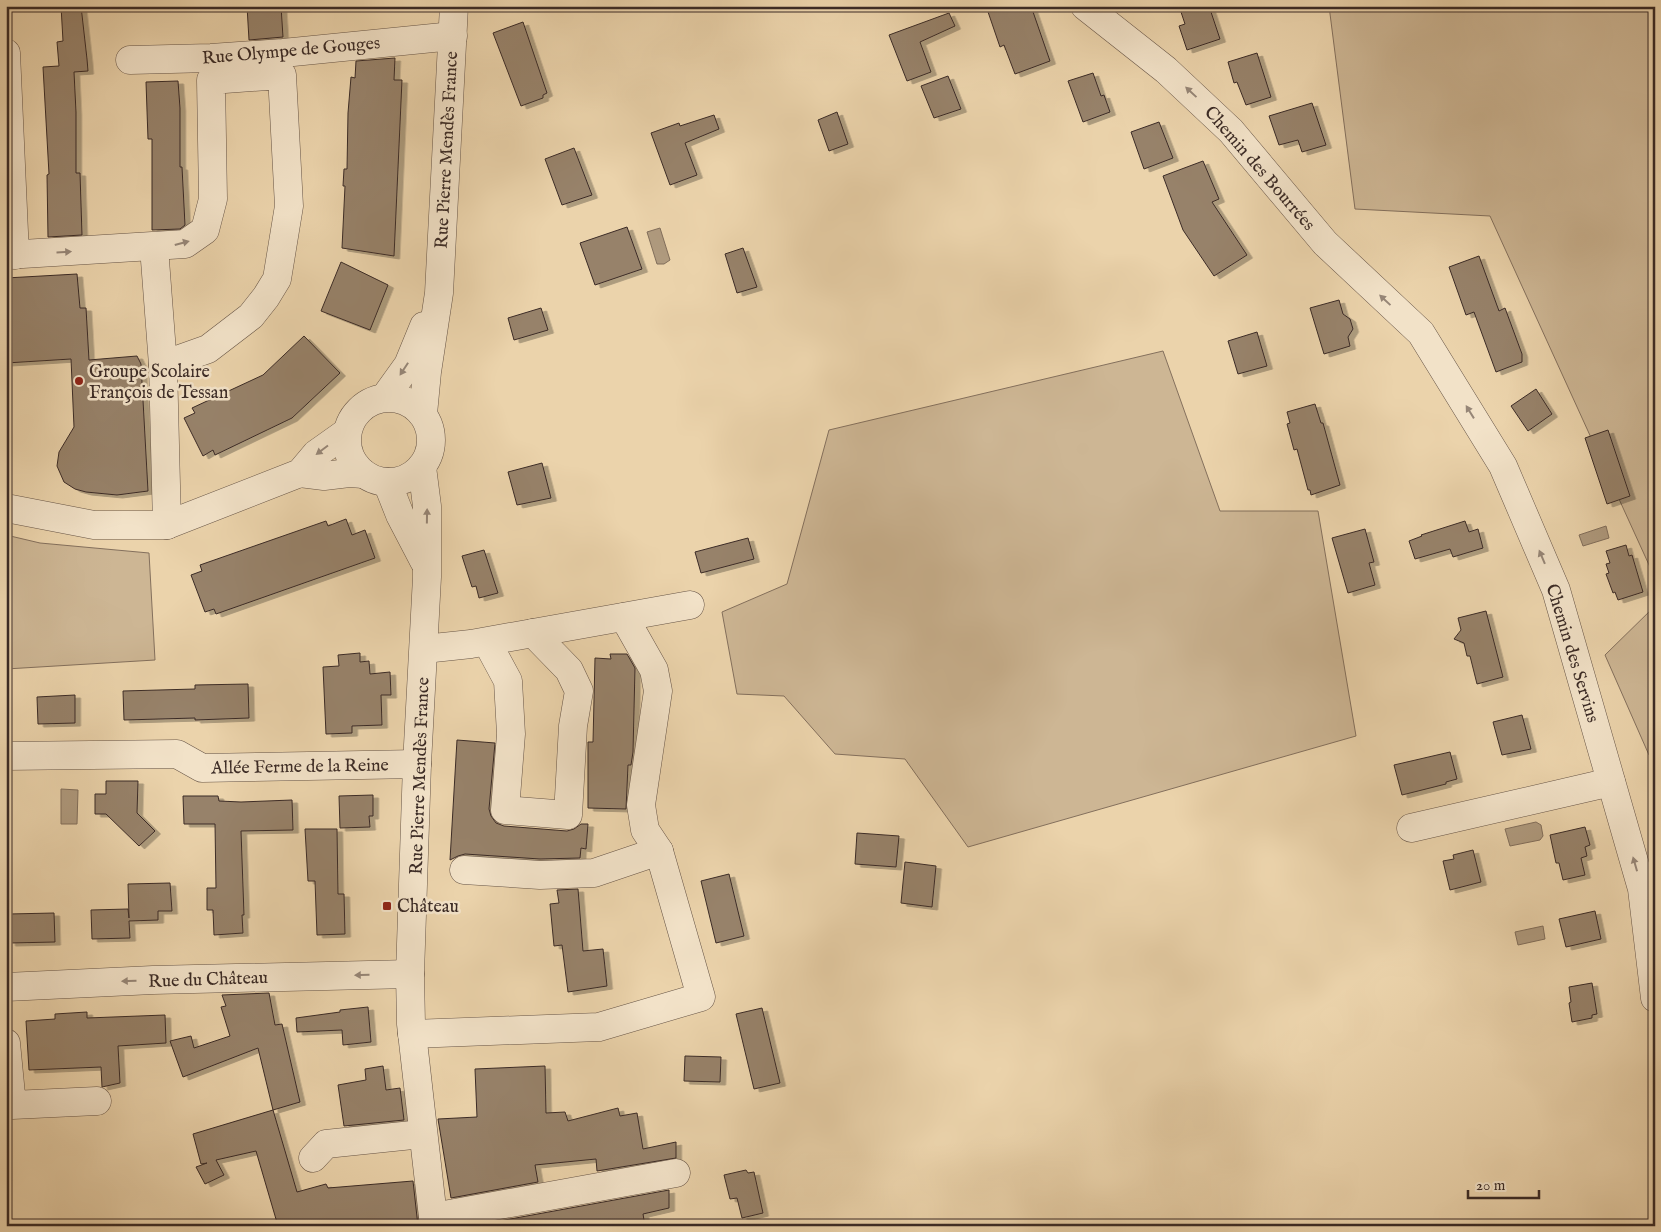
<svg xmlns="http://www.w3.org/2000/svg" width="1661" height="1232" font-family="'IM FELL English',serif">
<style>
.green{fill:#cdb694;stroke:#84705d}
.water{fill:#af9a7e;stroke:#816e5b}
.building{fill:#97826b;stroke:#3b2b26;filter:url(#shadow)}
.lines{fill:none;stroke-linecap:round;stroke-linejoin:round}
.minor-casing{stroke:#675547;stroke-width:29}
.minor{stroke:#f2e2c8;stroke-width:28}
.oneway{fill:#968677}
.poi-dot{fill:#8f2418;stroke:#f2e2c8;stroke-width:2}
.labels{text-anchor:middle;stroke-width:5;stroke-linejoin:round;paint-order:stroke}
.street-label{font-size:18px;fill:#3b2b26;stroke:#f2e2c8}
.poi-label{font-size:18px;fill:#3b2b26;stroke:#f2e2c8;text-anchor:start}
</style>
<defs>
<filter id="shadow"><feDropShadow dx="5.5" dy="3" stdDeviation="0" flood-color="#0004"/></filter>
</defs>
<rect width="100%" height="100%" fill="#ebd3ab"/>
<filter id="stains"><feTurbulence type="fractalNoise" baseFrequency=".004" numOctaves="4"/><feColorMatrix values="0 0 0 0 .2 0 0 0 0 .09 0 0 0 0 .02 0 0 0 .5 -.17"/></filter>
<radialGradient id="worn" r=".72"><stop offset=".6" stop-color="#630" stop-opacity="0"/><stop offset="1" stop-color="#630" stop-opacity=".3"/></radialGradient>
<!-- green -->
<g class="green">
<path d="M1329,6H1655V578L1490,216L1355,209Z"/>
<path d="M1163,351L1220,511H1318L1356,736L968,847L905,759L835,754L784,696L737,694L722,612L787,584L829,430Z"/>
<path d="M6,535L40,543L149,553L155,660L6,669Z"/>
<path d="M1655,606V757L1649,755L1605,655Z"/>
</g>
<!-- water -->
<g class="water">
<path d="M660,228L670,260L664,264H657L647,232Z"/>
<path d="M1606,526L1609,538L1583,546L1579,535Z"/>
<path d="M61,789L78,790L77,824H61Z"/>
<path d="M1536,822L1541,825L1543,836L1540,840L1510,846L1505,829Z"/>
<path d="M1543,926L1545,939L1518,945L1515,932Z"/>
</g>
<!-- building -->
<g class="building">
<path d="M61,6H81L87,59L88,71L74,72L76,112V173H80L82,235L48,237L47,175L49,174L43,67L59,66L57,42L63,41Z"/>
<path d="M247,6H281L283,37L249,40Z"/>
<path d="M986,6H1031L1050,61L1015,74L1004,45L1000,47Z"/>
<path d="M1179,6H1209L1220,39L1187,50L1179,26L1185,24Z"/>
<path d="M949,13L955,26L920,42L931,72L907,81L889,35Z"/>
<path d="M523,22L547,93L543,95V98L521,106L493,33Z"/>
<path d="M1257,53L1271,97L1246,105L1237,82L1234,83L1228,62Z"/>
<path d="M395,58L394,80H402L394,256L342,248L345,186H343L344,169H347L348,113L351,77L355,78L356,61Z"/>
<path d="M1093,73L1101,96L1104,95L1110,112L1083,122L1068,81Z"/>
<path d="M948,76L961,109L934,118L921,86Z"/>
<path d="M178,81L180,108V167H182L185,225L180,229L152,230V139H148L146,82Z"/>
<path d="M1312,103L1326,145L1302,152L1298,140L1279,145L1269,116Z"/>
<path d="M837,112L848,144L829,151L818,120Z"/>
<path d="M714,115L719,129L685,143L697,175L670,185L651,133L679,123L680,126Z"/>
<path d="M1159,122L1173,158L1144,169L1131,132Z"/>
<path d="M574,148L592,195L562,205L545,159Z"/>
<path d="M1203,161L1219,199L1212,202L1247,255L1214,276L1183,230L1163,176Z"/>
<path d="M627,227L642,269L595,285L580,243Z"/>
<path d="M743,248L757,287L737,293L725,254Z"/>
<path d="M1479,256L1499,311L1505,308L1522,354V362L1496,372L1474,312L1466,315L1449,267Z"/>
<path d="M341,262L388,285L370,330L321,311Z"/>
<path d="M77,274L80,308H86L89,360L137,356L141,364L148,491L117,495L86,492L75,489L64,482L57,466L59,452L74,427L71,359L6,363V278Z"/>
<path d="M1339,300L1343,314L1350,319L1353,329L1348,337L1350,346L1324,354L1310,308Z"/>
<path d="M541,308L548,330L514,340L508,318Z"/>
<path d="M1257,332L1267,366L1238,374L1228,341Z"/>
<path d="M304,336L340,373L292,418L215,455L213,450L203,456L184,418L195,413L192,408L263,375Z"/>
<path d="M1536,389L1552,414L1528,431L1511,406Z"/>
<path d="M1315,404L1321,423H1323L1340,485L1311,495L1310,490H1308L1297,449L1294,450L1287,424L1290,423L1287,412Z"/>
<path d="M1608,430L1630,496L1607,504L1585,438Z"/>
<path d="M542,463L551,498L517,505L508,472Z"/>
<path d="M346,519L352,535L365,530L375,558L216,614L214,609L205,612L191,575L202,571L200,565L326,521L328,526Z"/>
<path d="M1465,521L1469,532L1478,529L1483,548L1453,557L1450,549L1415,559L1409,541L1422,536L1421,535Z"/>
<path d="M1365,529L1374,562L1369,563L1375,585L1348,593L1332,538Z"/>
<path d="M748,538L754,559L701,573L695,552Z"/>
<path d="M1626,545L1629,556L1632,555L1643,592L1618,600L1615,592L1613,593L1606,574L1609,573L1606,564L1610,563L1606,551Z"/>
<path d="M484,550L498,593L479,598L476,586L472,587L462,556Z"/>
<path d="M1486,611L1503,677L1477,684L1470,656H1467L1464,643L1454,639L1461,630L1458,618Z"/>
<path d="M360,653V662L369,661L370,674L390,672L391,695H381L382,725L352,726V733L326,734L323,667L339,666L338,655Z"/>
<path d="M610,654H627L635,668L633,752L631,765H628L626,809L588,808V742H593L595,658L611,659Z"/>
<path d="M248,684L249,718L195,720V718L124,720L123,691L195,689V685Z"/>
<path d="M75,695V723L38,724L37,697Z"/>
<path d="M1522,715L1531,749L1502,755L1493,722Z"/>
<path d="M457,740L495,743L489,809L491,816L496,823L504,826L567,831L574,829L581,824H588L586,849L581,848L580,858L540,859L465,854L458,856L450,860Z"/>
<path d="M1450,752L1457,779L1446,782V784L1402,795L1394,765Z"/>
<path d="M106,781H138L137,813L155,831L139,846L106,814H95V794H106Z"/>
<path d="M373,795V816H369L370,827L340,828L339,796Z"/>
<path d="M183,796H218L219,801L241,802L292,800L293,830L241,831L244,915H242L243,933L214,935L213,910H207V888H216L215,824H184Z"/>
<path d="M1585,827L1590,845L1585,847L1587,856L1581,858L1585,875L1563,880L1559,863H1556L1550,835Z"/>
<path d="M305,829H337L338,894H344L345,934L317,935L315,881H308Z"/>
<path d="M857,833L899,836L896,867L855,864Z"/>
<path d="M1473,850L1481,882L1450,890L1443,861L1454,859L1453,855Z"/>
<path d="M905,862L936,866L932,907L901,903Z"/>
<path d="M729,874L744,936L716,943L701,881Z"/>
<path d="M170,883L172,911H158V920L129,921L130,938L92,939L91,910L128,909L129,918L128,884Z"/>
<path d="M578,889L583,951L603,949L607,986L568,992L562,945L554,946L550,904L559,903L557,890Z"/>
<path d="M1595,911L1601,939L1566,947L1559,919Z"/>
<path d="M54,913L55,942L10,943L9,914Z"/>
<path d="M1592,983L1597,1014L1592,1015V1018L1572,1022L1569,1003L1571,1002L1569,987Z"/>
<path d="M269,993L275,1025L282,1024L300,1102L273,1110L297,1192L326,1184L328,1188L413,1181L418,1226H278L256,1151L216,1160L224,1175L205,1184L196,1167L207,1163L201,1164L193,1134L273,1110L258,1048L183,1077L170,1041L191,1036L194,1048L230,1036L221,1007L226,1006L222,995Z"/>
<path d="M368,1007L371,1042L343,1045L342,1030L297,1032L296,1018L340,1012V1010Z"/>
<path d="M762,1008L780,1083L754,1089L736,1014Z"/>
<path d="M87,1012V1018L165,1015L166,1043L118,1046L120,1083L102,1087L101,1067L29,1070L26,1021L55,1019V1014Z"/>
<path d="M685,1056L721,1057L720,1082L684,1081Z"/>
<path d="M383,1066L386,1090L400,1088L404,1120L344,1126L338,1085L366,1080L365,1069Z"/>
<path d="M545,1066L546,1113L565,1112L568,1121L618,1108L620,1116L637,1113L643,1149L676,1142V1158L597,1171L596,1159L535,1165L538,1182L451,1198L438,1119L477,1117L475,1069Z"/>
<path d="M746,1170L748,1173L754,1172L763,1213L742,1218L737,1198L730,1199L724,1175Z"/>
<path d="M669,1190V1208L643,1214L645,1226H472Z"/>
</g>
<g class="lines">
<defs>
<g id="minor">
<path d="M1085,6L1166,70L1231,131L1325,243L1421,333L1503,466L1556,590L1642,889L1655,998"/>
<path d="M6,53L15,255"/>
<path d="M130,60L211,58L283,53L453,36"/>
<path d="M154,247L163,365L167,525"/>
<path d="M6,255L185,244L205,230L213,199L211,80L282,75L289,206L277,279L266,297L251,316L208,349L163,365"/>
<path d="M385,397L408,365L424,326"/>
<circle cx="389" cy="440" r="42"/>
<path d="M423,414L427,372L439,293L454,6"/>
<path d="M422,467L427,506V577L417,764L410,974L411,1024L434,1226"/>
<path d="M300,473L324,476L349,473L364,474"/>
<path d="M387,482L400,515L424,561"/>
<path d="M6,508L94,525H167L300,473L316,454L347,432"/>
<path d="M487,642L508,681L511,734L505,810L568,815L573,726L579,691L569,670L533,633"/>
<path d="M424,649L471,644L690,605"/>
<path d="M6,756L177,754L202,768L417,764"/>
<path d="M1411,828L1611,782"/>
<path d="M464,870L540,875L594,873L659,851L645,830L641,805L658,691L654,670L624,617"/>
<path d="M6,987L153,980L410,974"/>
<path d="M412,1034L599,1027L701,997L659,851"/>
<path d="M6,1043L12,1105L97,1101"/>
<path d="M313,1158L326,1144L422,1134"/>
<path d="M433,1217L676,1173"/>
</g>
</defs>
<!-- minor casing -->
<use href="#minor" class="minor-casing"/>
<!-- minor -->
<use href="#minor" class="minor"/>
</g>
<!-- one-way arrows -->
<defs><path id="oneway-solid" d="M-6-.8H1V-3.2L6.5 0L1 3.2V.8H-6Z" transform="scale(1.25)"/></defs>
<g class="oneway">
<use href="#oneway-solid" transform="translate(1191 92) rotate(-137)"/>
<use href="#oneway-solid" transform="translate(182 243) rotate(-15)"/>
<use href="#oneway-solid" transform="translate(64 252) rotate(-3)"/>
<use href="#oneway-solid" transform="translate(1385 300) rotate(-137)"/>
<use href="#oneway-solid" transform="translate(404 369) rotate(123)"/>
<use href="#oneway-solid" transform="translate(1470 412) rotate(-122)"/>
<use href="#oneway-solid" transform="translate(322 450) rotate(143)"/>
<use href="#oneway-solid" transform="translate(427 516) rotate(-89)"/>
<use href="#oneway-solid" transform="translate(1542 557) rotate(-113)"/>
<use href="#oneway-solid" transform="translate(1635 864) rotate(-106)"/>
<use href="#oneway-solid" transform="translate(362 975) rotate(179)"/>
<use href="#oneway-solid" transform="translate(129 981) rotate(178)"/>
</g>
<!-- markers -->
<g class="poi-dot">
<circle cx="79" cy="381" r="5"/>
<rect x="382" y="901" width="10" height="10" rx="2.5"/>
</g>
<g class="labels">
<!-- street labels -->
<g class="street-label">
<text transform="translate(291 50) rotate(-5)" y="6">Rue Olympe de Gouges</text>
<text transform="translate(446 150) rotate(-87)" y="6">Rue Pierre Mendès France</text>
<text transform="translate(1260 168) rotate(49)" y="6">Chemin des Bourrées</text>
<text transform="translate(1573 653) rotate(73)" y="6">Chemin des Servins</text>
<text transform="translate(300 766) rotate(-1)" y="6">Allée Ferme de la Reine</text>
<text transform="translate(419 776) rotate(-88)" y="6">Rue Pierre Mendès France</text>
<text transform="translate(208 979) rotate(-2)" y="6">Rue du Château</text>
</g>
<!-- poi labels -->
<g class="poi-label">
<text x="89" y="377">Groupe Scolaire<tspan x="89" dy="21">François de Tessan</tspan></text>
<text x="397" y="912">Château</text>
</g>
</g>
<!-- margin -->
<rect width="1661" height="1232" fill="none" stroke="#ebd3ab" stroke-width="25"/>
<rect x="8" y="8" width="1646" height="1217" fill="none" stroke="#3b2b26" stroke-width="2.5"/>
<rect x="12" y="12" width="1636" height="1207" fill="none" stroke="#3b2b26"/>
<!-- scale -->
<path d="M1468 1190v8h71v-8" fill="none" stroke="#3b2b26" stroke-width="2.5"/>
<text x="1476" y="1190" font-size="15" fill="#3b2b26" stroke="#f2e2c8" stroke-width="4" paint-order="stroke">20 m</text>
<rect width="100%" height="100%" filter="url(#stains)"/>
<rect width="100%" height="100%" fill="url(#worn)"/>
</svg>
